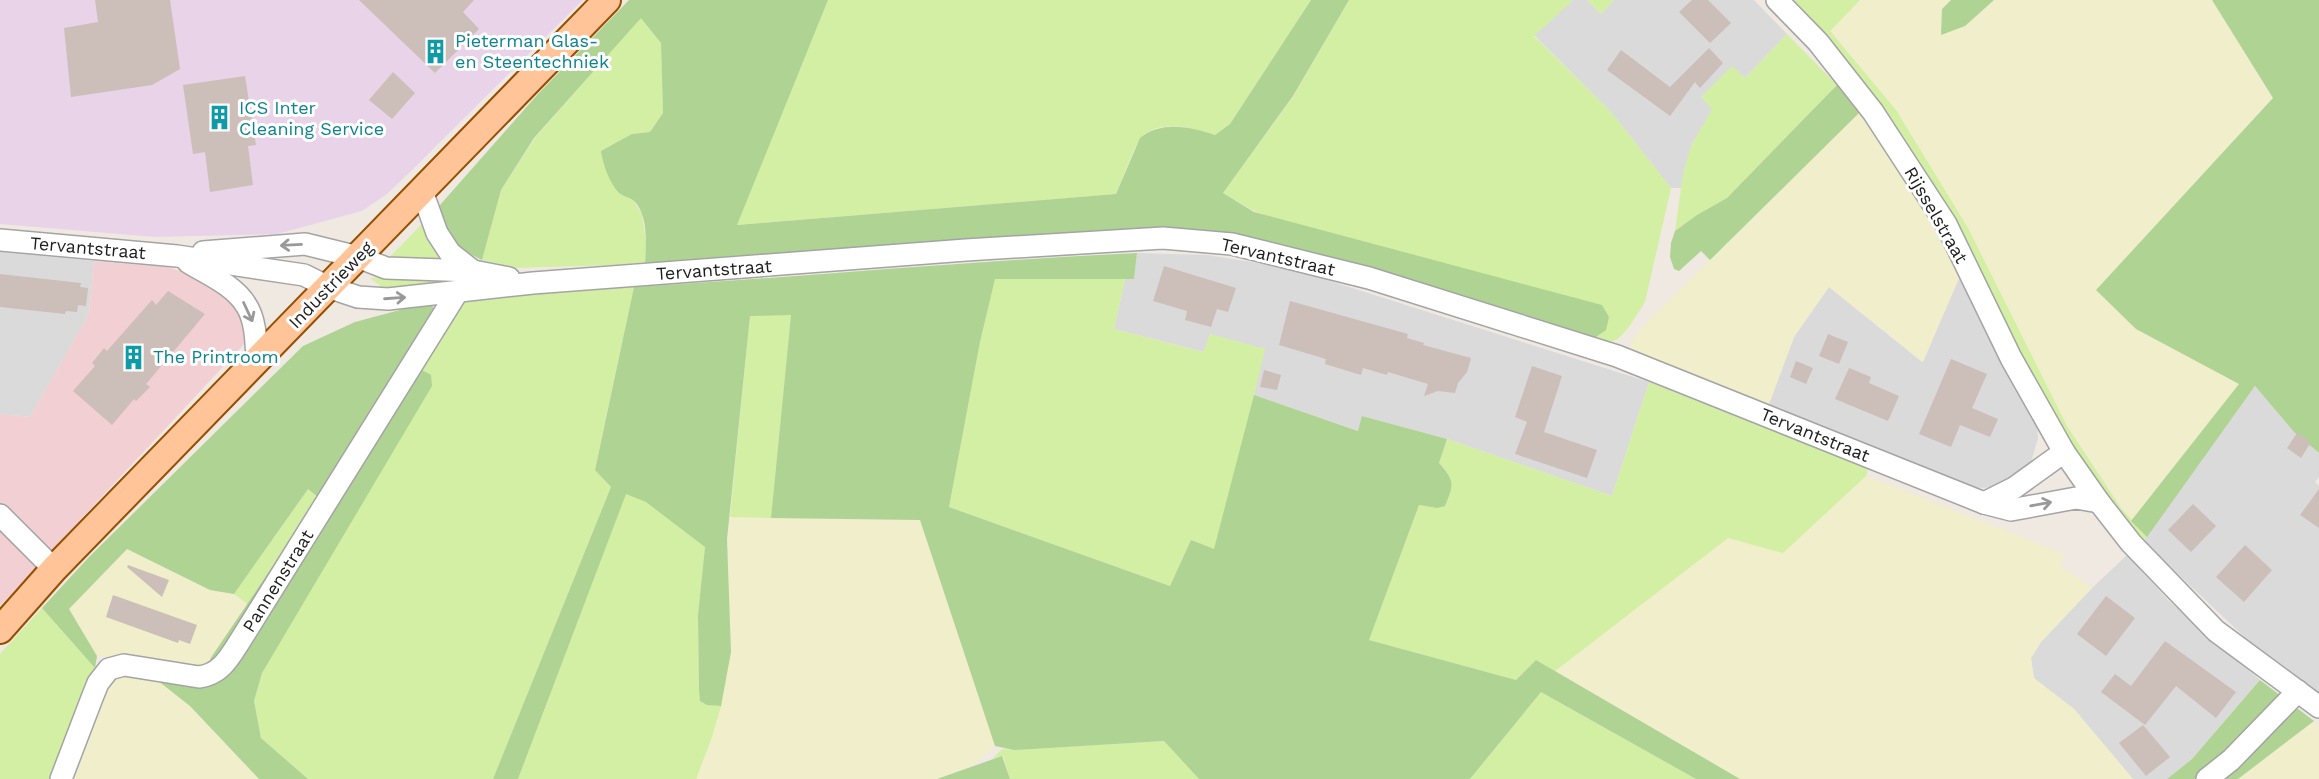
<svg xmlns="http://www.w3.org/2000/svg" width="2319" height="779" font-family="'Work Sans',sans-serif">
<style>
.residential{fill:#dbdada}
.commercial{fill:#f2cfd3}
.industrial{fill:#e9d3e8}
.farmland{fill:#f0eecb}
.grass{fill:#d3efa3}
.forest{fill:#afd393}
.building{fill:#ccbeb8}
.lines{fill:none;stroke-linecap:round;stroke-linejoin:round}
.minor-casing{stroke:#a4a4a4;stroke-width:24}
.major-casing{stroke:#964f00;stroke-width:30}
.minor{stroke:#fff;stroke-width:21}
.major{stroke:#ffc497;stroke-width:26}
.oneway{stroke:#999}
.labels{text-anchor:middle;stroke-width:6;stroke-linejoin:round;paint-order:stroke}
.culture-label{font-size:18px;fill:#0d838f;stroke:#fff;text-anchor:start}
.street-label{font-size:18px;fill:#1d1d1d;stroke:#fff}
</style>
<rect width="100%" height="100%" fill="#efe9e2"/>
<!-- residential -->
<g class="residential">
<path d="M1573,0H1587L1601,14L1614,0H1754L1787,34L1745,78L1701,97L1713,109L1691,146L1681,188H1671L1611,112L1534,35Z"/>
<path d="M0,252L94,261L89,314L30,417L0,414Z"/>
<path d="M1137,253L1207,255L1289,268L1649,382L1612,496L1447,439L1362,416L1359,431L1254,395L1264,349L1210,334L1204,352L1114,329L1125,279L1134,278Z"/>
<path d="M1960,276L2037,426L2038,438L2030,466L2000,487L1979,488L1938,474L1769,404L1794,337L1829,287L1922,362Z"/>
<path d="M2255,386L2294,432L2319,453V477L2315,482L2319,486V696L2256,648L2143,541Z"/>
<path d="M2127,555L2168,600L2260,680L2192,759L2167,779H2133L2074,709L2034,679L2031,658L2041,642L2092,588Z"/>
</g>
<!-- commercial -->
<path class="commercial" d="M94,261L167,267L189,274L210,285L234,305L241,313L246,338L245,343L0,606V414L30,417L89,314Z"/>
<!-- industrial -->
<path class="industrial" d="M0,0H583L410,172L387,194L362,211L277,234L155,237L0,224Z"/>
<!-- farmland -->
<g class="farmland">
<path d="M1860,0H1951L1942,10L1965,26L1994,0H2212L2273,98L2097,290L2174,348L2240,384L2131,521L2067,426L1968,228L1896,110L1830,31Z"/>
<path d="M1859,113L1895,163L1960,276L1923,362L1829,287L1794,337L1769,404L1631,353L1630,344L1645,324Z"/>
<path d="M1866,476L2065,554L2060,566L2092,588L2041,642L2031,658L2034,678L2074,709L2133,779H1740L1555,671L1728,538L1783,552Z"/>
<path d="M730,517L920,520L995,746L970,767L937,779H696L711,740L731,652L727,539Z"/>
<path d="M128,549L210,590L234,594L248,604L211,659L217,667L204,670L142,660L97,656L69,609Z"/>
<path d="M118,672L157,680L190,706L259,779H72L104,691Z"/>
<path d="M2314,721L2319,725V779H2238Z"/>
</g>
<!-- grass -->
<g class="grass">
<path d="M828,0H1311L1230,124L1215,135C1194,128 1158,118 1141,138C1135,144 1121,183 1116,194L736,225Z"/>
<path d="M1349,0H1573L1534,36L1611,112L1671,188L1645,302L1629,327L1619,338L1609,343L1593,339L1254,211L1223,193L1293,97Z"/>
<path d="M1587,0H1614L1601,14Z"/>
<path d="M1787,0H1860L1830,31L1896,110L1968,228L2067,426L2121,508L2147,537L2143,541C2057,454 2017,334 1958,228C1937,190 1913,152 1887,117C1856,76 1820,39 1787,0Z"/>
<path d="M641,17L661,43L663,113L650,132L632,134L633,200L642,214L646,242L645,264L515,268L482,260L501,190L535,138Z"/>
<path d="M1787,34L1837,85L1727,198L1697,215L1675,231L1683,174L1691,146L1712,109L1701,97L1732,66L1745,78Z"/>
<path d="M422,224H424L452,261L388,259Z"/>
<path d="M384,277L467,280L386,290L370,278Z"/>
<path d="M995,278L1125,279L1114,329L1203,352L1210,334L1265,349L1242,446L1214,550L1191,540L1170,586L949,507L980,342Z"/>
<path d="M634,287L595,469L611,487L493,779H308L261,738L254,701L262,673L418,368L462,300Z"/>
<path d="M750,315H791L771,518L730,517Z"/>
<path d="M1649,382L1868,469L1866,476L1783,553L1728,538L1555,671L1536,660L1516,680L1369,640L1419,505L1437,508C1453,488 1458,484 1439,463L1447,439L1612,496Z"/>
<path d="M308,489L319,498L248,604L234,594Z"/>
<path d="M626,493L646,501L705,547L698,615L699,690L714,706H721L711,740L696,779H518Z"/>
<path d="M42,608L95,668L52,779H0V654Z"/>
<path d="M1541,692L1696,779H1470Z"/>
<path d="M1164,741L1199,779H1010L1003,756L992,759L1002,749L1014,750Z"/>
</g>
<!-- forest -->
<g class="forest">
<path d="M629,0H828L737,225L1116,194L1140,138C1161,120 1192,127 1215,135L1230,124L1311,0H1349L1293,96L1223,193L1254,212L1602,305L1609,317L1606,330L1593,339L1238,235L1191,229L645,264C646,245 649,214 633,200C629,197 622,196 618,192C609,181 603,165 601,151L632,134L650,132L663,113L661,43L641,18L534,138L501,190L482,260C454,246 443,238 440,205L538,94Z"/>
<path d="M1951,0H1994L1965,26L1941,35L1942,9Z"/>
<path d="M2212,0H2319V453L2294,432L2255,386L2147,537L2131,521L2239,384L2136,329L2096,290L2273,98Z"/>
<path d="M1837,85L1859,113L1710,260L1701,251L1679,271L1674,269L1670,257L1671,243L1675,231L1697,215L1727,198Z"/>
<path d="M1137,253L1134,279H995L980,342L949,507L1170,586L1191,540L1214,549L1254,395L1358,431L1362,416L1447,439L1439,463C1455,481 1454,484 1445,506L1437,508L1419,505L1369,640L1516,680L1536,660L1740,779H1696L1541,692L1470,779H1199L1164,741L1014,750L995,746L920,520L771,518L791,315L750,316L727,539L731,652L721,706L707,705L700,701L699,690L698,615L705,547L646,502L626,494L518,779H493L611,487L595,470L634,287C802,277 969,261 1137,253Z"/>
<path d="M430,302L435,310L406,361L431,375L432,386L262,673L254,701L261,738L308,779H259L190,706L157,680L223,675L210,659L319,498L308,489L234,594L210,590L127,549L69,609L97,656L95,668L42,608L89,557L303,346L355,322Z"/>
<path d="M2260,680L2314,721L2238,779H2167L2192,759Z"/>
<path d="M1002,756L1010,779H937Z"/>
</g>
<!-- building -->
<g class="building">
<path d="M95,0H170L180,69L152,85L71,97L64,28L98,22Z"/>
<path d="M359,0H474L463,12L479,29L435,73Z"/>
<path d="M1692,0H1708L1731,23L1710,43L1679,12Z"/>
<path d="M1709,48L1723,63L1700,88L1695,82L1670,116L1607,70L1621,50L1670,87Z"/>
<path d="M393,72L415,93L392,119L369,100Z"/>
<path d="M245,76L256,145L248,146L253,185L210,192L205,152L193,154L183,85Z"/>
<path d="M1164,266L1236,288L1228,312L1217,309L1211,327L1185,320L1187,311L1153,301Z"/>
<path d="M0,274L81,283L80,287L88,288L86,306L78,305L77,312L66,311L65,314L0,307Z"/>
<path d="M168,291L205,314L146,384L150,387L136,401L134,399L112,425L73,391L95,366L92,363L104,348L107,351L152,300L156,305Z"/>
<path d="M1290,301L1408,334L1407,338L1424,343L1423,345L1471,358L1467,372L1458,383L1455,393L1438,391L1424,396L1428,384L1388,372L1387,375L1363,368L1361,375L1325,364L1326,359L1279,345Z"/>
<path d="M1828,334L1848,342L1839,364L1819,356Z"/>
<path d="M1951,359L1987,374L1972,408L1998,419L1990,437L1960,425L1951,447L1919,434Z"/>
<path d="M1796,361L1813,368L1806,384L1790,377Z"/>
<path d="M1532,366L1562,376L1544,432L1597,450L1587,478L1515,454L1527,422L1515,417Z"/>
<path d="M1849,368L1871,377L1869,383L1899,396L1888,421L1835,399Z"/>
<path d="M1264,370L1281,375L1277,390L1260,387Z"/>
<path d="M2297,433L2311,442L2301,458L2287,448Z"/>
<path d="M2319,489V528L2300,515Z"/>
<path d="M2193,504L2216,526L2191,552L2168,530Z"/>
<path d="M2245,545L2272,570L2244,602L2216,577Z"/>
<path d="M128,565L169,580L162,597L127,567Z"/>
<path d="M113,595L197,625L190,644L179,640L178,643L106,617Z"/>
<path d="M2106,596L2135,618L2106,656L2077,634Z"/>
<path d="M2165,641L2236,692L2216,718L2176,686L2145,725L2101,692L2115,674L2131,686Z"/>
<path d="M2143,725L2170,757L2146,776L2119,743Z"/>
</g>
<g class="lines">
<defs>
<g id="minor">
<path d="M1777,0L1818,42L1873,112L1946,224L2011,358L2064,452L2099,502L2131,543L2216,631L2319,707"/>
<path d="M422,191L437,233L450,253L473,271"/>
<path d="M0,240L177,256L304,275L328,287L358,297L388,299L533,283L966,250L1163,238L1232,244L1369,278L1617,356L1984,503L2011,510L2076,498L2099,502"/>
<path d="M203,252L305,244L358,257L386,268L473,271L509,278"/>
<path d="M188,262C207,274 234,285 246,305C256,320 256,342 257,360"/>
<path d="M1984,503L2014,488L2064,452"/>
<path d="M0,515L54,569"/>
<path d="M61,779L92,698L98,683L109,669L124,665L199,677C221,674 229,658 240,641L458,291"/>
<path d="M2207,779L2231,760L2298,691"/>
</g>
<path id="major" d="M0,630L54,569L607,0"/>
</defs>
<!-- minor casing -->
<use href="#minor" class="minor-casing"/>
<!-- major casing -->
<use href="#major" class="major-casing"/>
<!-- minor -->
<use href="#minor" class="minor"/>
<!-- major -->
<use href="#major" class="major"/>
</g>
<!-- one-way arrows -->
<defs><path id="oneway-shaft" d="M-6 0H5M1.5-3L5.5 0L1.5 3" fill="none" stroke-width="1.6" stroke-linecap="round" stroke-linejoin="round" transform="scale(1.75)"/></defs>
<g class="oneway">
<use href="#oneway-shaft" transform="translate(291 245) rotate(177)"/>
<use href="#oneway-shaft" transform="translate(395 298) rotate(-4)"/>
<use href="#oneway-shaft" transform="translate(248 312) rotate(65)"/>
<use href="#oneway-shaft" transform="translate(2041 504) rotate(-10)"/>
</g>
<!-- icons -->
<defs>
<symbol id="building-bare" viewBox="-9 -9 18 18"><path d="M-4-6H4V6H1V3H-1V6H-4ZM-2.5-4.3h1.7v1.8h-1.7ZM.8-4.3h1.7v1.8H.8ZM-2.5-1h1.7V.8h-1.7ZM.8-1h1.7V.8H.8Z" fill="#0f9aa8" stroke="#fff" stroke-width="2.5" paint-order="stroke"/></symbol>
</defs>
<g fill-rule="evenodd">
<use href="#building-bare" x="418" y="34" width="35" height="35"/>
<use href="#building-bare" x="202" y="100" width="35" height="35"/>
<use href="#building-bare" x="116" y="340" width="35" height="35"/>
</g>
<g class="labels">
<!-- culture labels -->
<g class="culture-label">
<text x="455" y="47">Pieterman Glas-<tspan x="455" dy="21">en Steentechniek</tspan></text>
<text x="239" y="114">ICS Inter<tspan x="239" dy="21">Cleaning Service</tspan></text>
<text x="153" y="363">The Printroom</text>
</g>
<!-- street labels -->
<g class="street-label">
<text transform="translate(1936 215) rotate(60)" y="6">Rijsselstraat</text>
<text transform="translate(88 248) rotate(5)" y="6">Tervantstraat</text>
<text transform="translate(1278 257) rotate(13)" y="6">Tervantstraat</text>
<text transform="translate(714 270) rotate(-4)" y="6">Tervantstraat</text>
<text transform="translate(331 285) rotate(-46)" y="6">Industrieweg</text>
<text transform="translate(1815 435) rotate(22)" y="6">Tervantstraat</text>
<text transform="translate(278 581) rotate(-58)" y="6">Pannenstraat</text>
</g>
</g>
</svg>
